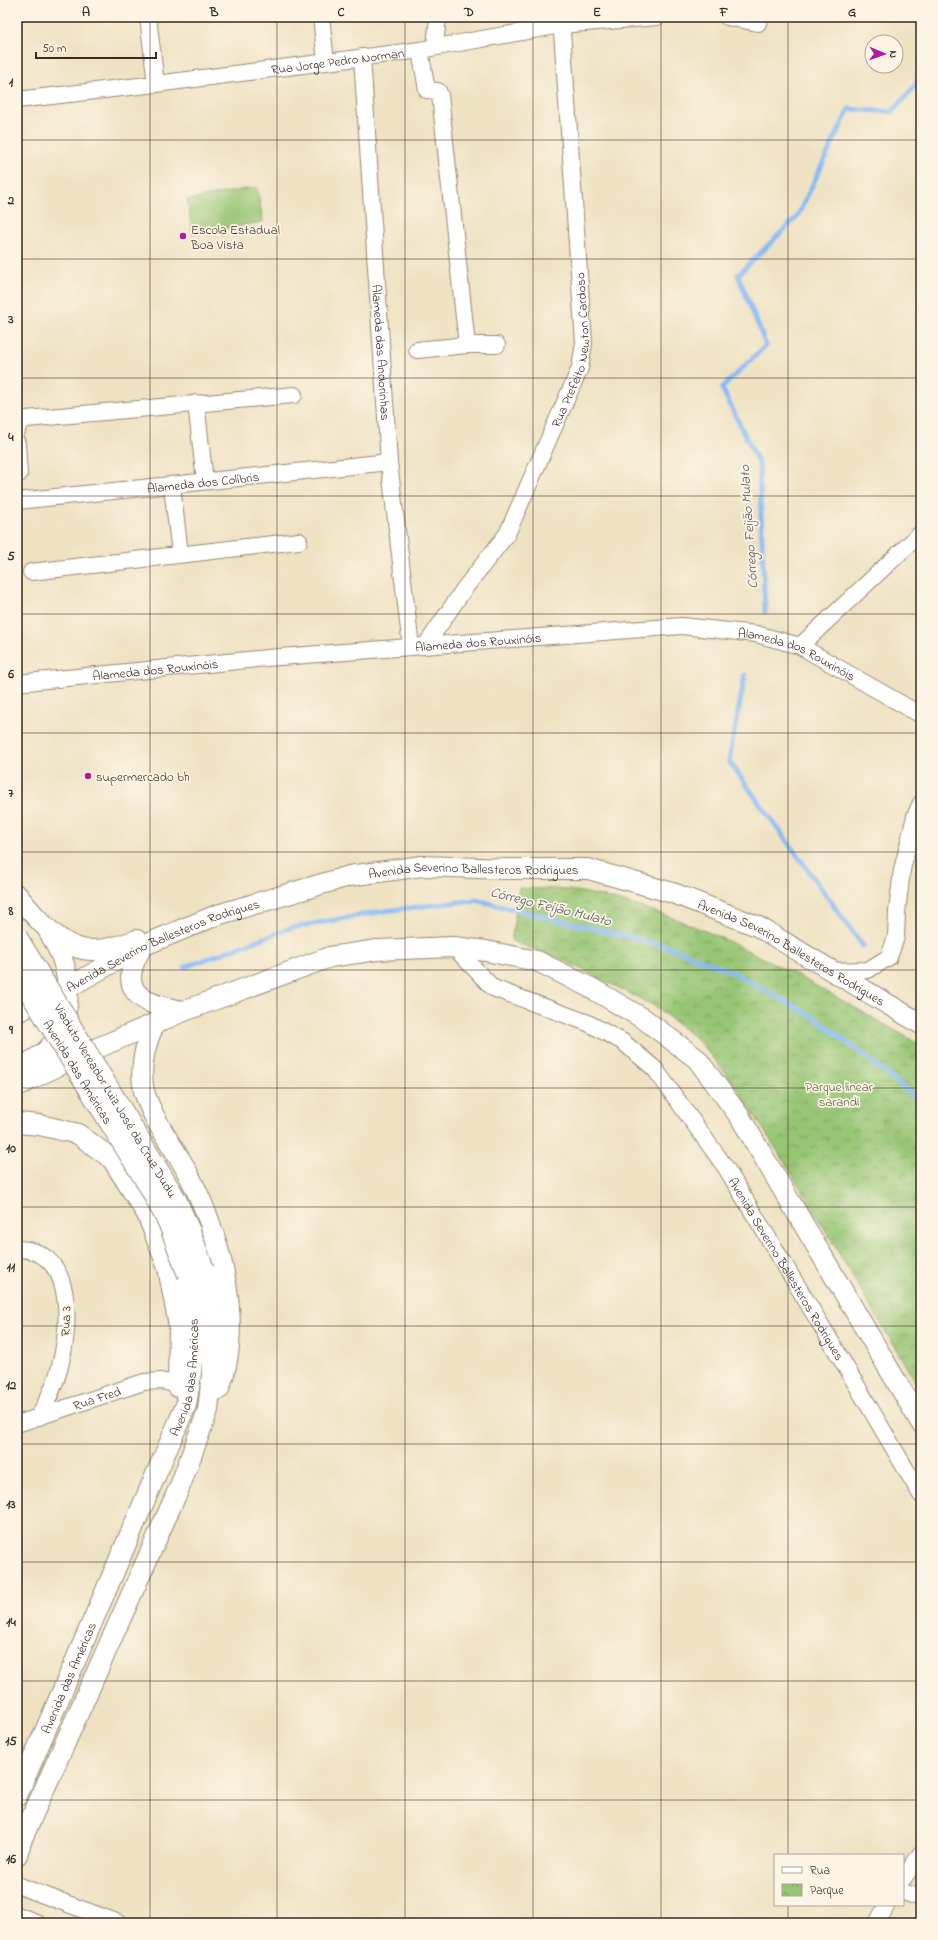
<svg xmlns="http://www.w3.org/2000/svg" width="938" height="1940" font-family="'Indie Flower',sans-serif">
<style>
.grass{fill:#96c573;stroke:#687848}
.park{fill:url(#park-crowns);stroke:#687848}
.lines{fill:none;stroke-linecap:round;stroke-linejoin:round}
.stream{stroke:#87b9f4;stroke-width:5}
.minor-casing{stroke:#958670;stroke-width:18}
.major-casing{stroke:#958670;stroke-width:22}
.minor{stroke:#fff;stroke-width:16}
.major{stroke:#fff;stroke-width:20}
.major-bridge-casing{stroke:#958670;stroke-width:22;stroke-linecap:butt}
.major-bridge{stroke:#fff;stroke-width:20}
.grid{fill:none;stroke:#3b2a1e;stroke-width:1;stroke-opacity:0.55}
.poi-dot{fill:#b5179e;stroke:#fcf5e5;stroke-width:1.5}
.labels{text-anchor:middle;stroke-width:3.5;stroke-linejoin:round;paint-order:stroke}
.street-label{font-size:13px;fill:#3b2a1e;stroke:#fcf5e5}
.poi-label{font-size:13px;fill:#3b2a1e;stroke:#fcf5e5;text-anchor:start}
.park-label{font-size:13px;fill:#565838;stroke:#fcf5e5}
.water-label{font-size:14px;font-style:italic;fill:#52555e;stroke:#fcf5e5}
.neatline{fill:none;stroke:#3b2a1e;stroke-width:1.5}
.grid-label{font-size:13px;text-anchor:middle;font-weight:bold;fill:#3b2a1e}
</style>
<defs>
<pattern id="park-crowns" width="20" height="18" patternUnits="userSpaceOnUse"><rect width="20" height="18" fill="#96c573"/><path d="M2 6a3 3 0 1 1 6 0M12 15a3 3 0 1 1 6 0" fill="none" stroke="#7ca05e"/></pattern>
</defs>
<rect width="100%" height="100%" fill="#fcf5e5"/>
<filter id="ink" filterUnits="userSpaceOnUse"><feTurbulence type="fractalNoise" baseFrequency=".025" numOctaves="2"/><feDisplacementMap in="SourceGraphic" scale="8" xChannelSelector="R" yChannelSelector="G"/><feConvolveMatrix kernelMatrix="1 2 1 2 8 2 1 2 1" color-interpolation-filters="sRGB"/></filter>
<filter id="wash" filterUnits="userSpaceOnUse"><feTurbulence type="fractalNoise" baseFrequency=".012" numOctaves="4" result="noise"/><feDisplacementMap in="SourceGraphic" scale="16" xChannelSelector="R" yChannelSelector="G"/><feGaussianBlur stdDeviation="0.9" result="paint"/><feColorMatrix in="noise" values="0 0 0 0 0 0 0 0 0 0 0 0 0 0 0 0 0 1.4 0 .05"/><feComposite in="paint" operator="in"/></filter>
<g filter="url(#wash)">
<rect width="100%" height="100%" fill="#efe2c3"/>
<!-- grass -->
<path class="grass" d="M257,187L263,222L193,234L187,200Z"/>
<!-- park -->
<path class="park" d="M519,888C539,889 562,888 582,892C705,916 813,985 921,1045V1391L789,1169L735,1085L697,1039L653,1005L559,958L511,941Z"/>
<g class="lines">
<!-- stream -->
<g class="stream">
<path d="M765,612L759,464L722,388L766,345L738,275L797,217L849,109L892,112L916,85L921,61"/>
<path d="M745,675L729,761L863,946"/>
<path d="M185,967L291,928L384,911L476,900L669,947L730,971L817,1019L885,1072L921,1103"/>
</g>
</g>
</g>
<g filter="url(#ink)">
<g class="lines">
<defs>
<g id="minor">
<path d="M148,17L156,84"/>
<path d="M321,17L326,61"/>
<path d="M727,17L758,23"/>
<path d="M435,46L438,17"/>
<path d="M420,50L427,90L438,91L440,95L467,345"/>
<path id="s1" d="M362,57L389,462L411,647"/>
<path id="s2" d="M17,100L156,84L420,50L561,25L657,17"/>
<path d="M417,350L467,345H497"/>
<path d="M196,403L205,481"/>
<path d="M17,431L19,423L26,419L294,395"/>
<path d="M17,443L19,474"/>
<path d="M172,486L180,554"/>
<path id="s3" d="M17,501C141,489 265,475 389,462"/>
<path d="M31,572L299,541"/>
<path id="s4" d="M426,645L464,589L507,534L580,368L584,343L561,17"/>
<path d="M800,646L921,533"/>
<path id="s5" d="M17,683L267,658L682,626L756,634L800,646L921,715"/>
<path id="s6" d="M454,947L493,988L588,1023L623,1042L655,1069L726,1168L827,1335L921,1495"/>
<path d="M832,971L868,970L889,957L896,937L897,912L902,870L915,816L921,803"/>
<path d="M17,1249C76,1249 70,1326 60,1366C56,1384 47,1401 39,1417"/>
<path id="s7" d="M17,1424L144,1382L161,1381L178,1385"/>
<path d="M903,1879L921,1853"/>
<path d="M17,1885L119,1923"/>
<path d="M903,1892L921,1898"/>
<path d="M17,1915L38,1923"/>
<path d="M877,1923L887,1905"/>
</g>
<g id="major">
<path d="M17,895C34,916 63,951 92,950C108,950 122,945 137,940"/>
<path d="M142,946C139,953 135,959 133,966C122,1000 159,1007 184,1011"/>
<path id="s8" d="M17,1012L67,988L142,946L217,915L349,876L422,866L507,869H588L673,893L757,926L921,1024"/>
<path d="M155,1023C145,1043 139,1069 144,1091C152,1118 170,1142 184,1166C218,1228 246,1320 219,1389"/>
<path d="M17,1070C26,1064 38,1058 46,1051C70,1029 72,987 62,958C58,948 53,939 48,930"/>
<path d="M17,1086L74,1058L184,1011L330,957L377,950L454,947L486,951L537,961L591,988L644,1019L697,1059L740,1117L921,1423"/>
<path d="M17,1123L40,1125L78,1134L112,1159L147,1214L168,1268L179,1326L178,1387"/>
<path id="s9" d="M17,1796L186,1405C195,1361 195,1319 188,1275"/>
<path d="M17,1855L22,1839L180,1486L208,1410L212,1374V1343L209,1301L204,1270"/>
</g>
</defs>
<!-- minor casing -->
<use href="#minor" class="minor-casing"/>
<!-- major casing -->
<use href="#major" class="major-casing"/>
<!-- minor -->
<use href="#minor" class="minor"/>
<!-- major -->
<use href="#major" class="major"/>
<defs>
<g id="major-bridge">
<path id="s10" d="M17,937L176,1199L190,1231L204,1270"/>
<path id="s11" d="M17,972L150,1188L168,1222L188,1275"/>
</g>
</defs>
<!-- major-bridge casing -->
<use href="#major-bridge" class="major-bridge-casing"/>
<!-- major-bridge -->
<use href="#major-bridge" class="major-bridge"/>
</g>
</g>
<!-- grid -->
<path class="grid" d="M150,17V1923M277,17V1923M405,17V1923M533,17V1923M661,17V1923M788,17V1855M17,140H921M17,259H921M17,378H921M17,496H921M17,614H921M17,733H921M17,852H921M17,970H921M17,1088H921M17,1207H921M17,1326H921M17,1444H921M17,1562H921M17,1681H921M17,1800H921M788,1905V1923"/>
<!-- markers -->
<g class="poi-dot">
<circle cx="183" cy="236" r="4"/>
<circle cx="88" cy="776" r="4"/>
</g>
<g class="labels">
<!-- street labels -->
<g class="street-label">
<text dy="5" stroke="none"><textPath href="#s2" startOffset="323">Rua Jorge Pedro Norman</textPath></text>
<text dy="5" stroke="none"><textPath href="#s4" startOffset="335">Rua Prefeito Newton Cardoso</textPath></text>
<text dy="5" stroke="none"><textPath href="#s1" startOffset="296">Alameda das Andorinhas</textPath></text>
<text dy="5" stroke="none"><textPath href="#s3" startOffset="187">Alameda dos Colíbris</textPath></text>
<text dy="5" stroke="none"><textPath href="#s5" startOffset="463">Alameda dos Rouxinóis</textPath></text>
<text dy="5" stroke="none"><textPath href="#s5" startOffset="787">Alameda dos Rouxinóis</textPath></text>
<text dy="5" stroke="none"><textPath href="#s5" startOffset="139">Alameda dos Rouxinóis</textPath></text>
<text dy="5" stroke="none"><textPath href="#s8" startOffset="485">Avenida Severino Ballesteros Rodrigues</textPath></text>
<text dy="5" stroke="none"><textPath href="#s8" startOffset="161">Avenida Severino Ballesteros Rodrigues</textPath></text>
<text dy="5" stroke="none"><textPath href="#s8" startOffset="821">Avenida Severino Ballesteros Rodrigues</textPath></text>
<text dy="5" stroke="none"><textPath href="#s11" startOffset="117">Avenida das Américas</textPath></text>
<text dy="5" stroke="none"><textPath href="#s10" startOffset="191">Viaduto Vereador Luiz José da Cruz Dudu</textPath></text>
<text dy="5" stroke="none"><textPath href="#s6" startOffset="479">Avenida Severino Ballesteros Rodrigues</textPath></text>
<text transform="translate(65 1321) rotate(-88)" y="5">Rua 3</text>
<text dy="5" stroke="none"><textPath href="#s9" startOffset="453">Avenida das Américas</textPath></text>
<text dy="5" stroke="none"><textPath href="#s7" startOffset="84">Rua Fred</textPath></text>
<text dy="5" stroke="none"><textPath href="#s9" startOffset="129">Avenida das Américas</textPath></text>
</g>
<!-- poi labels -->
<g class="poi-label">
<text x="191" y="234">Escola Estadual<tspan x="191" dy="15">Boa Vista</tspan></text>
<text x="96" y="781">supermercado bh</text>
</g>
<!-- park labels -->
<g class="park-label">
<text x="839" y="1091">Parque linear<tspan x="839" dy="15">sarandi</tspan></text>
</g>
<!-- water labels -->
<g class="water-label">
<text transform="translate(748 527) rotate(-94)" y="5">Córrego Feijão Mulato</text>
<text transform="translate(551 906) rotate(14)" y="5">Córrego Feijão Mulato</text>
</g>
</g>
<!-- margin -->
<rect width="938" height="1940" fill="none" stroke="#fcf5e5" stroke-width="44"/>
<!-- legend -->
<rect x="774" y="1854" width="130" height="52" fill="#fcf5e5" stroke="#afa495"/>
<rect x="782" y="1867" width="20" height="6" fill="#ffffff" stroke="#afa495"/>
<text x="810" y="1874" font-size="12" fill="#3b2a1e">Rua</text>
<rect x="782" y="1884" width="20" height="12" fill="url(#park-crowns)" stroke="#afa495"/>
<text x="810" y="1894" font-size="12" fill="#3b2a1e">Parque</text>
<!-- north arrow -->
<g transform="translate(884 54) rotate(92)"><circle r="19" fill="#fcf5e5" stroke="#afa495"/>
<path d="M0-3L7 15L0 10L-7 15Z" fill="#b5179e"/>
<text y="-6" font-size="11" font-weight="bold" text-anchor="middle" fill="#3b2a1e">N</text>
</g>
<!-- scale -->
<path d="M36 52v6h120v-6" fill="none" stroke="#3b2a1e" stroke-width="2"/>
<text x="42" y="52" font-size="12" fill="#3b2a1e" stroke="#fcf5e5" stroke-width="3" paint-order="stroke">50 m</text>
<rect x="22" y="22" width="894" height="1896" class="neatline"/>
<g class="grid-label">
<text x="86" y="16">A</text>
<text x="214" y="16">B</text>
<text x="341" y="16">C</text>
<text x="469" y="16">D</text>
<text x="597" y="16">E</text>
<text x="724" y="16">F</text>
<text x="852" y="16">G</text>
<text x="11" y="86">1</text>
<text x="11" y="204">2</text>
<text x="11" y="323">3</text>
<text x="11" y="441">4</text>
<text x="11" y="560">5</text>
<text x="11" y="678">6</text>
<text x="11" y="797">7</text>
<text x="11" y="915">8</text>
<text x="11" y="1034">9</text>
<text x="11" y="1152">10</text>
<text x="11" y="1271">11</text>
<text x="11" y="1389">12</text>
<text x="11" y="1508">13</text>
<text x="11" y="1626">14</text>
<text x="11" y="1745">15</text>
<text x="11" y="1863">16</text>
</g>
</svg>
